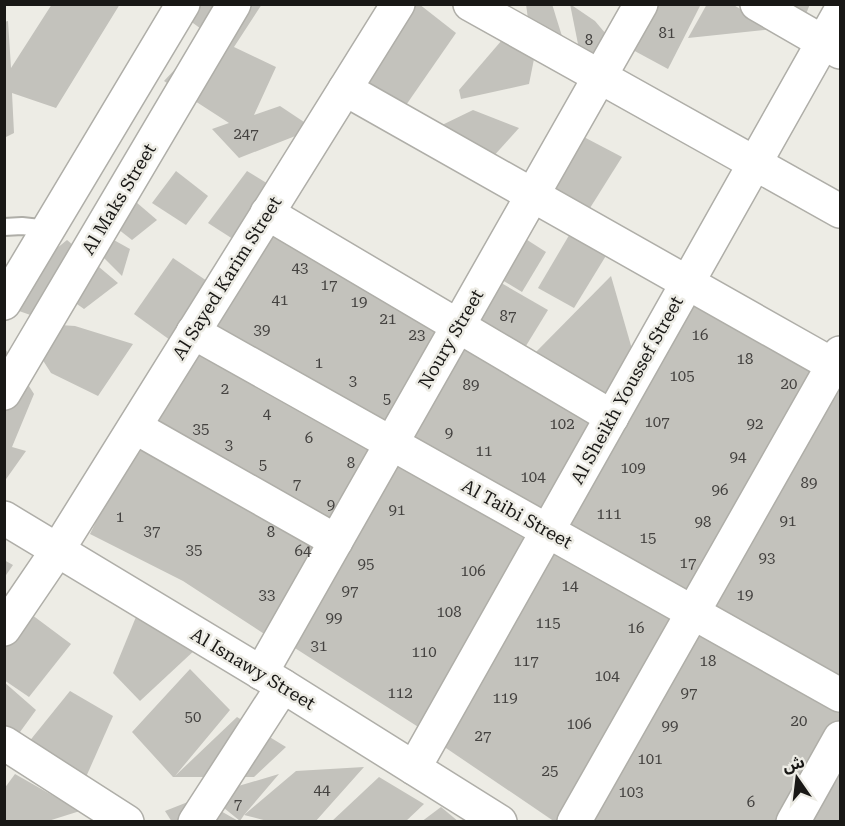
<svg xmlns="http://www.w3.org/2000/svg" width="845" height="826" font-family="'Roboto Serif','Noto Sans Arabic',serif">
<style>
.building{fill:#c3c2bc}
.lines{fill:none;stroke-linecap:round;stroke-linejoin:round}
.lane-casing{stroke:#afaea8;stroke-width:20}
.street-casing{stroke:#afaea8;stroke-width:36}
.primary-casing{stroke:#afaea8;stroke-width:36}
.lane{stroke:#fff;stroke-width:16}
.street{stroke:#fff;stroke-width:33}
.primary{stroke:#fff;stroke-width:33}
.labels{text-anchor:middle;stroke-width:5;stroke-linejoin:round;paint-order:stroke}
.number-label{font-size:15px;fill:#444240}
.street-label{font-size:18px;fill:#191816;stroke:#edece5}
</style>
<rect width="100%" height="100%" fill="#edece5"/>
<!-- building -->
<g class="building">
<path d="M52,4H120L56,108L12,93L14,133L4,138V22L8,21L11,68Z"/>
<path d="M167,4H262L234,47L276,67L254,115L280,106L307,124L303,133L239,158L212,129L229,123L164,81L208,34Z"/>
<path d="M406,4H419L456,33L404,108L357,82Z"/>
<path d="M526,4H552L565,46L529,27Z"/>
<path d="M570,4L595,21L611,40L594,62L579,49Z"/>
<path d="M656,4H701L668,69L631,49Z"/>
<path d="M707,4H732L773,29L688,38Z"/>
<path d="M776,4H810L804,19Z"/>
<path d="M502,40L534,59L529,84L461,99L459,90Z"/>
<path d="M473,110L519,128L491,159L440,126Z"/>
<path d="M582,136L622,157L585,216L547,194Z"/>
<path d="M176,171L208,196L186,225L152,203Z"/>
<path d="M247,171L273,187L236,241L208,223Z"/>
<path d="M136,202L157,220L132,240L118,229Z"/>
<path d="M272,225L448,328L391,433L208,331Z"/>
<path d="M571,232L607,254L574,308L538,288Z"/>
<path d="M521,236L546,252L522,292L497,277Z"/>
<path d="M112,239L130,249L122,276L101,255Z"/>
<path d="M67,240L118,283L84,309L77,304L60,325L75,326L133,344L98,396L51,373L28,337L59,325L19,311L21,266L29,271Z"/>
<path d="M173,258L207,281L170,340L134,314Z"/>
<path d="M611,276L634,356L599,409L533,355Z"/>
<path d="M496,280L548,310L521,354L470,327Z"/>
<path d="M688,301L817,374L691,595L562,526Z"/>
<path d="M462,337L601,420L545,520L403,441Z"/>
<path d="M4,347L34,394L12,447L26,451L4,482Z"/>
<path d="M200,352L382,451L335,534L149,430Z"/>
<path d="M834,386L840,389V683L709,610Z"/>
<path d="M144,446L330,545L272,639L183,581L90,534L112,489Z"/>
<path d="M395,460L532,539L423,730L287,643Z"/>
<path d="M551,548L679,617L562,822H555L440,744Z"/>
<path d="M4,560L13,565L4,578Z"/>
<path d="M4,594L71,644L29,697L4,680Z"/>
<path d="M138,612L197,648L140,701L113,673Z"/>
<path d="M693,632L840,707V720L783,822H590Z"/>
<path d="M190,669L230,710L175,776L237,717L286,747L254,777H173L132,732Z"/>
<path d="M4,682L36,710L4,754Z"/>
<path d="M70,691L113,716L86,777L28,743Z"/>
<path d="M840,757V822H805Z"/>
<path d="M364,767L315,822H271L244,815L240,821L208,795L279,774L244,815L296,771Z"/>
<path d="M15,774L80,811L45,822H4V789Z"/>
<path d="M379,777L424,804L405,822H331Z"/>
<path d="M198,798L240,822H172L165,811Z"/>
<path d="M441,807L459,822H421Z"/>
</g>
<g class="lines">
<defs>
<path id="lane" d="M4,227L22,226L49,229"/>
<g id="street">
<path d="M470,4L840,211"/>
<path d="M757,4L840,52"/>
<path d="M345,89L840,369"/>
<path d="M267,213L612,417"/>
<path d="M193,332L840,695"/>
<path d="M135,427L336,541"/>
<path d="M4,518L283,686L500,822"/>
<path d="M4,629L57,551L398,4"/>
<path d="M261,673L641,4"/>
<path d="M4,743L127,822"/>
<path d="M414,768L840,12"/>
<path d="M195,822L283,686"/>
<path d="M574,822L840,353"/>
<path d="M793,822L840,738"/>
</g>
<g id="primary">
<path d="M4,303L183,4"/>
<path d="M4,393L234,4"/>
</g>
</defs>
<!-- lane casing -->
<use href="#lane" class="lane-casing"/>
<!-- street casing -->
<use href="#street" class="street-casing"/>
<!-- primary casing -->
<use href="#primary" class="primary-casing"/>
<!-- lane -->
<use href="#lane" class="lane"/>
<!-- street -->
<use href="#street" class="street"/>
<!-- primary -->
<use href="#primary" class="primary"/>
</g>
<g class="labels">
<!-- number labels -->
<g class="number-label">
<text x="667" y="38">81</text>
<text x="589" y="45">8</text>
<text x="246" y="139">247</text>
<text x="300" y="273">43</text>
<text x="329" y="290">17</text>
<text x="280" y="305">41</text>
<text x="359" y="307">19</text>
<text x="508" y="321">87</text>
<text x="388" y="324">21</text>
<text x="262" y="335">39</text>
<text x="417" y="340">23</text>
<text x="700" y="340">16</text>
<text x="745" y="364">18</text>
<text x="319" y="368">1</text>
<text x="682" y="381">105</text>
<text x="353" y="386">3</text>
<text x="789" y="389">20</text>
<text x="471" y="390">89</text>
<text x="225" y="394">2</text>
<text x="387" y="404">5</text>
<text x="267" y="419">4</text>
<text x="657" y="427">107</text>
<text x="562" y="429">102</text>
<text x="755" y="429">92</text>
<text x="201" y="434">35</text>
<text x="449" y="438">9</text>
<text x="309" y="443">6</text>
<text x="229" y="450">3</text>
<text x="484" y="456">11</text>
<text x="738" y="462">94</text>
<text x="351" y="468">8</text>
<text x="263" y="470">5</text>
<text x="633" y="473">109</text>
<text x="533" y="482">104</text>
<text x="809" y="488">89</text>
<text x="297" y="489">7</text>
<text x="720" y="495">96</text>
<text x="331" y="510">9</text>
<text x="397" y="515">91</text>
<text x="609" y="519">111</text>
<text x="120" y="522">1</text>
<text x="788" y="526">91</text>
<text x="703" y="527">98</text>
<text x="152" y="536">37</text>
<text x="271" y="537">8</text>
<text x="648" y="543">15</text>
<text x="194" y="555">35</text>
<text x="303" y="556">64</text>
<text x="767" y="563">93</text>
<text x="688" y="568">17</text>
<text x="366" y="569">95</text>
<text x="473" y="576">106</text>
<text x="570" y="591">14</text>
<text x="350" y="596">97</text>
<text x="267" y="600">33</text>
<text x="745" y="600">19</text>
<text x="449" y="617">108</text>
<text x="334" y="623">99</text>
<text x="548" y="628">115</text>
<text x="636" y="633">16</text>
<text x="319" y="651">31</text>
<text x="424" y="657">110</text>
<text x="526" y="666">117</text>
<text x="708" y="666">18</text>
<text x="607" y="681">104</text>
<text x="400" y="698">112</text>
<text x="689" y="698">97</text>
<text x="505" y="703">119</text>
<text x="193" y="722">50</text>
<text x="799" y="726">20</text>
<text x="579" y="729">106</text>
<text x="670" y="731">99</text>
<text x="483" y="741">27</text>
<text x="650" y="764">101</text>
<text x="550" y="776">25</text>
<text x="322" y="795">44</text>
<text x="631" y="797">103</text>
<text x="751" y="807">6</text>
<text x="238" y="809">7</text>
</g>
<!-- street labels -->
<g class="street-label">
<text transform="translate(119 199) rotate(-59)" y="6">Al Maks Street</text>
<text transform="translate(227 278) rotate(-58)" y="6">Al Sayed Karim Street</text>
<text transform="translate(451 339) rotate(-60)" y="6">Noury Street</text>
<text transform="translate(627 390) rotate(-61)" y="6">Al Sheikh Youssef Street</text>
<text transform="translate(517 514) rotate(29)" y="6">Al Taibi Street</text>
<text transform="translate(253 669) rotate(31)" y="6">Al Isnawy Street</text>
</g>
</g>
<!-- border -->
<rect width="845" height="826" fill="none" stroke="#191816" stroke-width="12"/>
<!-- north arrow -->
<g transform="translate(797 778) rotate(346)" stroke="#edece5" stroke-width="4.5" paint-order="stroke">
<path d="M0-4.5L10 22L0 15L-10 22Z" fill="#191816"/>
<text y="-9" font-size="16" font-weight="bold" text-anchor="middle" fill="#191816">ش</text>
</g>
</svg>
